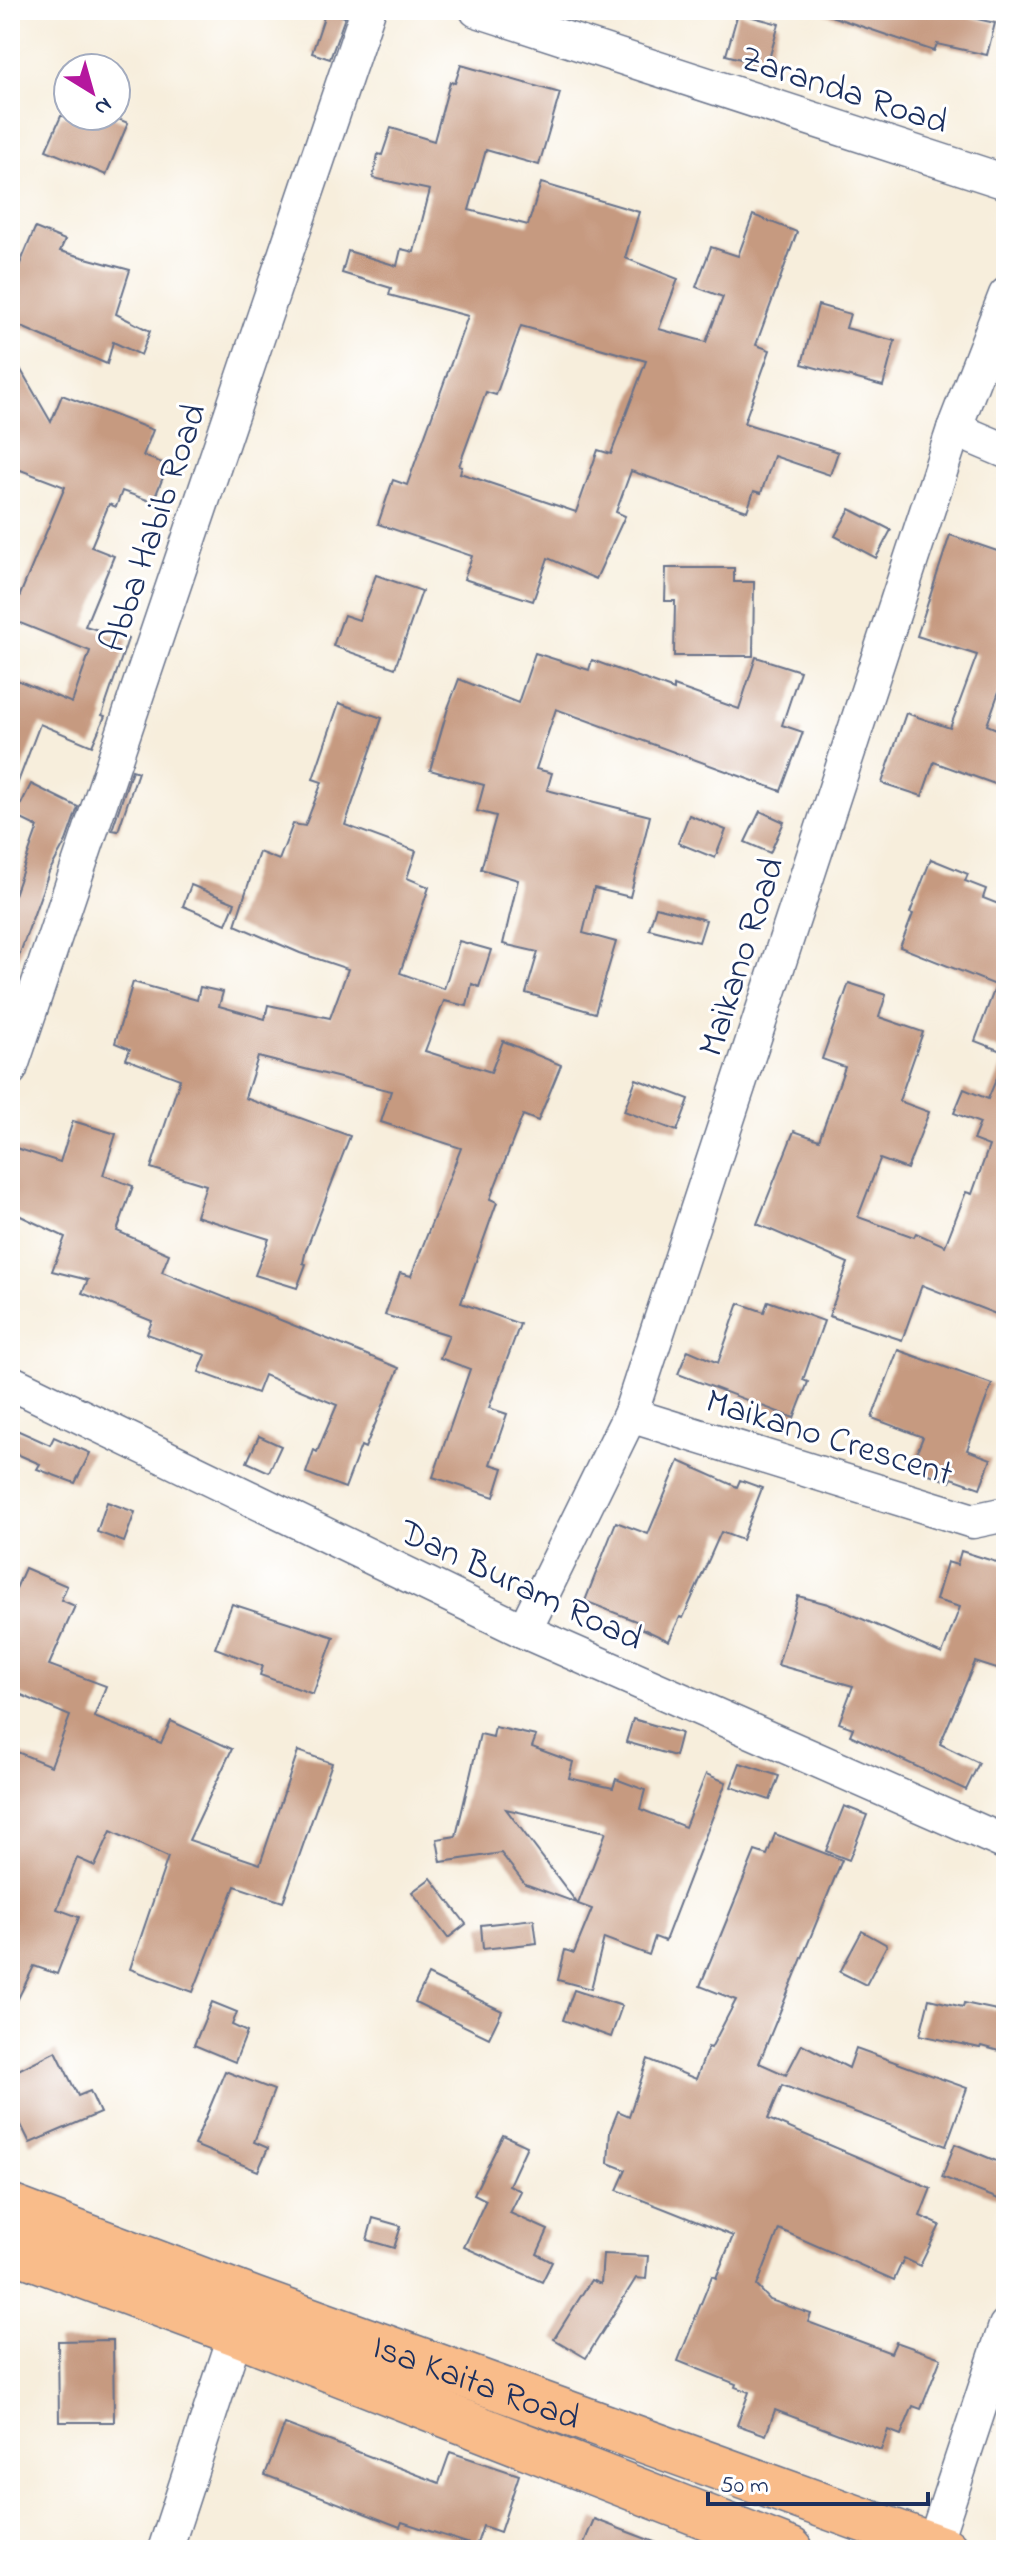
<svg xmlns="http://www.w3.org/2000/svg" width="1016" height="2560" font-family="'Indie Flower',sans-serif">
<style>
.building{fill:#c69a80;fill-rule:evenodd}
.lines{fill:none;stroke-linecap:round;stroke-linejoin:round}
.minor-casing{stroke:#68728a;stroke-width:37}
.primary-casing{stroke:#68728a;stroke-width:47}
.minor{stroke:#fff;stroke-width:34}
.primary{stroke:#f9bc8a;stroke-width:44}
.labels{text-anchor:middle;stroke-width:6;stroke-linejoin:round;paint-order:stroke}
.street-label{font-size:36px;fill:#1b2f5e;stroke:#fff}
</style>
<rect width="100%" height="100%" fill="#fff"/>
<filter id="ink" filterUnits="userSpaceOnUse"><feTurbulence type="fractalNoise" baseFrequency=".0125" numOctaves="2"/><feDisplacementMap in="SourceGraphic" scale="16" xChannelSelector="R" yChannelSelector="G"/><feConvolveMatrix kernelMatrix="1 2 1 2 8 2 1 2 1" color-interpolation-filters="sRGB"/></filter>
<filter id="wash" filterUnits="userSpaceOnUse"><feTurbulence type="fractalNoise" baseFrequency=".006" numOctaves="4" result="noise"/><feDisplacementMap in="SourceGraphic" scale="32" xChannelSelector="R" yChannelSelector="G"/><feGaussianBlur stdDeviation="1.8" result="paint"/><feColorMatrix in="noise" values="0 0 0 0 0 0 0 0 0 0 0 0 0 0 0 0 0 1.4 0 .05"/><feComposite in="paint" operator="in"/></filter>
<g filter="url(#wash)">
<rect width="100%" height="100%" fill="#f7eedc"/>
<g id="blocks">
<!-- building -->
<g class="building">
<path d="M826,10H937L995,23L987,55L937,44L934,51L825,14Z"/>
<path d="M326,11L345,17L330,59L312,53Z"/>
<path d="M738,13L779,24L767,66L726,55Z"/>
<path d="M461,65L560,93L539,165L486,150L469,210L528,225L541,183L639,212L625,258L678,279L659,329L706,342L723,297L696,287L711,247L738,256L753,215L797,232L756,345L770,350L744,423L838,452L830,475L774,456L761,493L754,491L747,511L631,471L616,512L625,516L596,579L548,558L533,601L464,579L472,556L378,524L393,480L407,485L468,316L389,295L391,288L342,273L348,251L397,266L401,249L414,252L430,190L373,178L378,154L382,155L391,128L434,141L450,82L455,83ZM521,326L646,361L611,454L598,450L576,512L460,473L462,467L459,466L486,392L496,395Z"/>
<path d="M61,116H111L128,123L106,175L46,150Z"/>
<path d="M35,228L65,240L60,251L130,270L116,314L150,331L141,355L113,342L107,364L10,322V288Z"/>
<path d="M818,305L850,314L846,328L895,341L883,386L802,364Z"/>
<path d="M10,351L51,422L62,395L153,430L143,456L168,465L153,502L122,491L116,507L109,504L91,547L114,556L85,626L128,639L102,715L105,716L92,746L40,724L12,798L10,677L72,703L90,651L10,619L65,487L10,466Z"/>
<path d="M850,509L891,530L876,558L835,536Z"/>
<path d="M950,535L1006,554V672L987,725L1006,733V788L934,762L922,796L882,783L906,713L950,728L977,655L917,636Z"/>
<path d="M666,568H734V582H754L753,656H674L675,601H665Z"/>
<path d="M376,575L422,591L395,668L333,646L344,615L359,620Z"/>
<path d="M535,653L589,670L592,660L674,690V686L739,709L756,657L800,671L782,725L803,732L781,791L556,709L536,769L552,773L547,790L650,816L630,897L594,888L583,933L616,942L595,1013L526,993L538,952L503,944L518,880L481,869L496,816L477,811L484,785L430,770L448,708L459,679L518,703Z"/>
<path d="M339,703L382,718L345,825L416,851L407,878L429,887L400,973L444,989L459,941L491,950L479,987L472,984L467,1006L444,1001L425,1051L491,1072L503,1041L561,1065L538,1121L523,1115L490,1199L497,1202L461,1303L520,1324L489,1408L507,1414L490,1464L503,1468L494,1497L433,1477L470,1369L440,1358L449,1335L385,1315L400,1273L411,1276L461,1148L381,1122L391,1091L258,1057L245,1098L350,1136L306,1250L303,1263L306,1264L297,1288L255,1275L269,1239L196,1216L206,1185L151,1168L180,1079L126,1059L130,1049L115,1043L133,982L197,1000L200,987L223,992L219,1006L265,1019L268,1005L330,1018L348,969L300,953L235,925L259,852L279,860L293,824L305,826L322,782L313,779Z"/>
<path d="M132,770L138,772L118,831L112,830Z"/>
<path d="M31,784L78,807L66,841L49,872L13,973L10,972V906L38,827L15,816Z"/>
<path d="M760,811L784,822L770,853L745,842Z"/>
<path d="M689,815L726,830L715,858L678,843Z"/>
<path d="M931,859L968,874L965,881L986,889L983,898L1006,907V1053L975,1041L996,985L900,947L913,914L910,913Z"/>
<path d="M191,885L235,903L226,924L183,906Z"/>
<path d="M656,907L706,920L699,942L649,929Z"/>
<path d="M849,983L886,995L879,1017L923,1032L899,1101L929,1112L907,1169L880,1159L858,1217L914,1237L916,1233L945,1246L966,1192L972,1194L989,1146L973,1140L980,1123L954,1113L964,1089L988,1099L1006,1056V1318L922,1285L902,1340L829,1316L848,1263L757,1224L794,1131L819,1140L845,1067L822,1059Z"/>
<path d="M636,1079L689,1099L677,1131L624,1111Z"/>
<path d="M73,1121L116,1134L103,1175L133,1186L117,1231L169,1254L162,1272L399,1368L365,1448L361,1446L345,1488L306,1473L314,1450L317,1452L337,1405L264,1375L257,1393L199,1372L206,1355L147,1334L152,1321L82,1293L88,1280L52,1271L65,1237L10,1211V1146L60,1162Z"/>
<path d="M768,1301L824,1321L803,1380L808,1382L794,1418L678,1374L688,1350L718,1363L739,1303L764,1312Z"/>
<path d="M898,1350L992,1384L967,1450L991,1459L980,1488L952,1478L950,1482L911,1467L923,1437L872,1418Z"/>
<path d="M10,1427L50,1445L54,1437L90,1453L75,1483L37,1469L40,1464L10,1451Z"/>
<path d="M259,1436L281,1446L269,1472L247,1462Z"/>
<path d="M679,1461L737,1487L740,1480L762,1488L742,1540L721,1532L683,1618L680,1617L669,1641L639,1627L641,1623L585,1601L616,1522L648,1534Z"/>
<path d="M107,1502L135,1512L124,1542L97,1532Z"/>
<path d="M961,1551L1006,1565V1672L975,1662L940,1744L979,1763L966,1790L850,1735L853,1728L839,1723L853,1686L778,1665L798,1596L828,1604L942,1654L960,1607L936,1600L947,1562L957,1565Z"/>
<path d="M25,1568L67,1586L61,1600L75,1606L49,1665L106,1686L94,1717L161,1743L171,1721L232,1749L189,1840L260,1864L298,1751L332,1763L283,1902L235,1886L193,1992L130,1969L168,1857L111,1831L95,1866L77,1858L57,1909L79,1917L57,1974L34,1966L10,2015V1749L51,1766L70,1716L10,1690V1602Z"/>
<path d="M232,1604L334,1637L313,1694L260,1675L263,1666L215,1648Z"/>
<path d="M633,1719L681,1733L675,1756L626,1742Z"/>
<path d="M495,1727L536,1736L532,1747L573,1762L569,1778L613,1788L616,1779L645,1790L640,1809L685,1827L706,1774L726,1782L665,1941L655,1937L649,1955L604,1938L591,1989L558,1980L565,1950L574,1953L592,1909L578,1904L606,1832L506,1809L577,1903L525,1884L501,1853L441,1862L437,1839L456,1836L480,1734L493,1737Z"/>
<path d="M740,1763L779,1776L770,1800L731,1787Z"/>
<path d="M844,1806L867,1815L849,1860L826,1851Z"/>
<path d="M775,1834L842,1860L759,2063L786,2075L802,2044L849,2068L856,2048L967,2088L946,2146L782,2085L768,2119L931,2188L920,2216L940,2225L920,2266L904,2258L894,2280L779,2229L757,2286L770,2300L811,2314L808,2322L891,2353L896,2342L941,2358L921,2409L913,2406L901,2435L888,2430L881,2450L775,2410L766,2435L737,2425L749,2392L735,2387L736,2384L678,2361L712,2276L716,2278L733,2236L617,2190L626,2170L608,2163L610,2131L618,2111L629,2116L648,2059L696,2079L708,2047L711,2048L736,2000L700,1986L755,1851L767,1855Z"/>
<path d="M431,1878L466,1924L448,1938L412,1892Z"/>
<path d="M534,1919L537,1943L483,1949L481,1925Z"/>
<path d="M862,1931L887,1945L866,1985L840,1972Z"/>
<path d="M428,1975L502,2011L489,2038L415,2002Z"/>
<path d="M574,1990L622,2006L611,2037L563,2020Z"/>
<path d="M929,1999L963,2007L964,2003L1006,2012V2053L981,2046L980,2048L920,2035Z"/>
<path d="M212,2002L237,2012L232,2025L247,2032L235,2062L194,2045Z"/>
<path d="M56,2051L78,2096L90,2091L100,2113L30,2143L10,2103V2074Z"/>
<path d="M225,2071L274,2090L254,2142L268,2148L258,2171L194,2145Z"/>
<path d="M503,2135L527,2146L509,2185L521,2191L510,2213L548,2230L537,2254L552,2262L542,2282L464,2247L486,2200L474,2194Z"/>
<path d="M955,2144L1006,2165V2202L942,2177Z"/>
<path d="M373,2218L401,2226L394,2248L367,2240Z"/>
<path d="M603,2254L648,2256L646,2279L636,2278L586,2358L554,2339L591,2280L601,2284Z"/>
<path d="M113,2340L114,2422H59L58,2341Z"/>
<path d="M285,2424L439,2483L450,2452L519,2475L500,2532L483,2526L476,2546L402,2522L400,2527L265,2475Z"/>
<path d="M594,2519L670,2548V2550H581Z"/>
</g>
</g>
</g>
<g filter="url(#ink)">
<use href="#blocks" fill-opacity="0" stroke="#68728a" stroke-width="2"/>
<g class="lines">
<defs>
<g id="minor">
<path d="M477,10L1006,182"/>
<path d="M954,429L1006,451"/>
<path d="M10,1069L368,10"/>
<path d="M10,1382L524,1631L1006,1843"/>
<path d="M630,1415L973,1521L1006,1514"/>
<path d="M524,1631L630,1415L954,429L1006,295"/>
<path d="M165,2550L236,2333"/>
<path d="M932,2550L1006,2326"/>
</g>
<g id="primary">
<path id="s1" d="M10,2207L253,2299L946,2550"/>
<path d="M10,2249L236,2333L791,2550"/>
</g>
</defs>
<!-- minor casing -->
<use href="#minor" class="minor-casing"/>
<!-- primary casing -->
<use href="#primary" class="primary-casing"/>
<!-- minor -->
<use href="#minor" class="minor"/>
<!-- primary -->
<use href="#primary" class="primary"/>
</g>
</g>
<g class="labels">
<!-- street labels -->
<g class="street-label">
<text transform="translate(845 88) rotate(18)" y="13">Zaranda Road</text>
<text transform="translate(151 527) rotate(-71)" y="13">Abba Habib Road</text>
<text transform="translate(739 956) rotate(-72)" y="13">Maikano Road</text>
<text transform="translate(830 1435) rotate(17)" y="13">Maikano Crescent</text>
<text transform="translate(522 1583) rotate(25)" y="13">Dan Buram Road</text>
<text dy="13" stroke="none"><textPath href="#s1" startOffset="498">Isa Kaita Road</textPath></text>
</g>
</g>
<!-- margin -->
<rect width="1016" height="2560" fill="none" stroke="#fff" stroke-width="40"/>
<!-- north arrow -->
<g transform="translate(92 92) rotate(143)"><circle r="38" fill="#ffffff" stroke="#a4acbf" stroke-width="2"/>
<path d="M0-6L14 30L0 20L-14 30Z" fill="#b5179e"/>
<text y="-12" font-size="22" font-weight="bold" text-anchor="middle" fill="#1b2f5e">N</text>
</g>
<!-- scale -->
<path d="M708 2492v12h220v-12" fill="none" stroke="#1b2f5e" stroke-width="4"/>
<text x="720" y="2492" font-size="24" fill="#1b2f5e" stroke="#ffffff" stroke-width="6" paint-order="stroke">50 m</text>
</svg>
